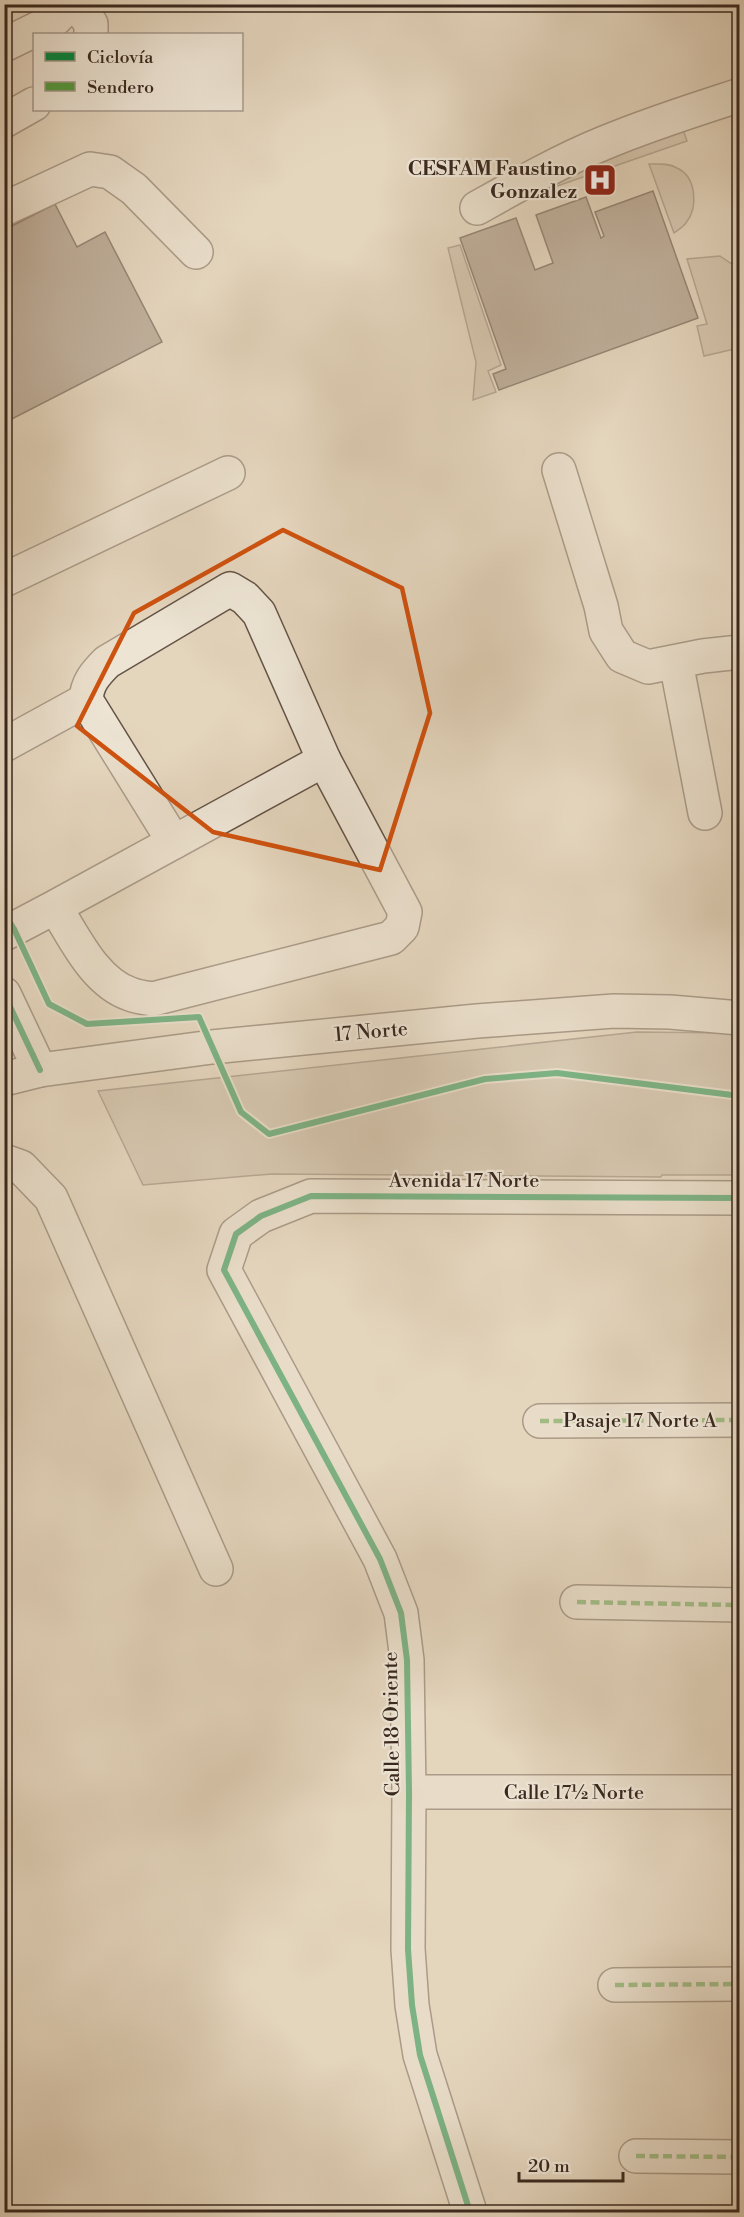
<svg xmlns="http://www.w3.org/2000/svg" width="744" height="2217" font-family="'Libre Bodoni',serif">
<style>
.green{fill:#c7b8a2;stroke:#807060;stroke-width:1.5}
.building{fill:#928271;stroke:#39281e;stroke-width:1.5}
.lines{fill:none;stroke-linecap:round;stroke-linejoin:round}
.minor-casing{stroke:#645346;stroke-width:36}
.minor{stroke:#ede4d4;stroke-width:33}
.quiet{stroke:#529c3f;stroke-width:4.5;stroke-dasharray:9 4.5;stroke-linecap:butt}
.cycleway-casing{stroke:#ede4d4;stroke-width:10}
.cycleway{stroke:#00873e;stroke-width:6}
.marked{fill:none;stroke:#ce520f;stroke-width:4.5;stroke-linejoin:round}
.labels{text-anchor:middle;stroke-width:4.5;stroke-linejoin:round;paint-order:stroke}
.poi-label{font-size:20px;font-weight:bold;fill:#39281e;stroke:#ede4d4;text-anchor:end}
.street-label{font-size:20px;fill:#39281e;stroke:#ede4d4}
</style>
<rect width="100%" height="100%" fill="#e4d5bd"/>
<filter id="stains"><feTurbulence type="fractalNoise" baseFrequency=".00333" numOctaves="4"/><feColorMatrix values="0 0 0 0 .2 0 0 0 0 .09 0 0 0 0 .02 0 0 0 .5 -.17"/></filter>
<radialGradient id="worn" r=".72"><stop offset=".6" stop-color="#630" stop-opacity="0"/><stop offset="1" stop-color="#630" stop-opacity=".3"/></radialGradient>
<!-- green -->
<g class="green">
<path d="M681,124L687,141L534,194L532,189Z"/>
<path d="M649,164C658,164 669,163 677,168C697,177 698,208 686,223C683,227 678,230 674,233Z"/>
<path d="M460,245L501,365L488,371L496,392L473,400L476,362L448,248Z"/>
<path d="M720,256L739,269V348L704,356L697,326L707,324L687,259Z"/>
<path d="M637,1032L739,1033V1175H662L661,1177L272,1174L143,1185L98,1091Z"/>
</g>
<!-- building -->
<g class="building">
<path d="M653,191L698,318L499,390L493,374L506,369L460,238L516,218L535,270L553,263L536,215L586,197L601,238L604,236L595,212Z"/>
<path d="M55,204L77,247L105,232L162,342L4,423V230Z"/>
</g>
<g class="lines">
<defs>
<g id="minor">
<path d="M77,4L91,24V34"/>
<path d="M4,45L53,21L70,4"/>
<path d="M4,121L34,104"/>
<path d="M477,208C518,185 560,161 604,143C649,124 694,110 740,95"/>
<path d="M4,209L90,169L110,172L134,189L196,252"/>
<path d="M559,470L601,606L606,631L622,656L648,667L703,656L740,652"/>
<path d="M4,580L228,473"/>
<path d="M676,662L705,813"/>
<path d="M4,745L86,700"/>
<path d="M174,842L86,700C87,683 95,674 107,662L230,589L245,598L259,613L324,760"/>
<path d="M4,934L55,907L324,760L405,912L402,927L391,938L153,999C146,998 137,997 130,994C94,982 74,936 55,907"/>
<path d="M4,994L40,1070"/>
<path d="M4,1079L40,1070L212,1047L477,1021L614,1011L670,1012L740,1018"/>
<path d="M4,1161L21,1167L51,1198L216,1569"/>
<path d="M540,1421L740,1420"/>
<path d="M577,1602L740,1605"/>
<path d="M409,1792H740"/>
<path d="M615,1985L740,1984"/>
<path d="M636,2156L740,2157"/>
<path d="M470,2212L420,2055L412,2005L408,1949L409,1792L407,1660L401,1613L380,1559L224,1270L236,1234L261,1216L311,1196L740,1198"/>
</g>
</defs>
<!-- minor casing -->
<use href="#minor" class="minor-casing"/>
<!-- minor -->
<use href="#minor" class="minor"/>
<!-- quiet -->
<g class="quiet">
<path d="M540,1421L740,1420"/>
<path d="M577,1602L740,1605"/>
<path d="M615,1985L740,1984"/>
<path d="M636,2156L740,2157"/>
</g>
<defs>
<g id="cycleway">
<path d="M4,913L14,929L49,1004L87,1024L199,1017L241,1112L269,1134L485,1079L557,1073L740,1096"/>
<path d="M4,994L40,1070"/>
<path d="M470,2212L420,2055L412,2005L408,1949L409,1792L407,1660L401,1613L380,1559L224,1270L236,1234L261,1216L311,1196L740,1198"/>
</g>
</defs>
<!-- cycleway casing -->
<use href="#cycleway" class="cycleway-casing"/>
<!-- cycleway -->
<use href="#cycleway" class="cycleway"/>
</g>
<!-- marked area -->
<path d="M0 0H744V2217H0ZM283,530L402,588L430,713L380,870L213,832L77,726L134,613Z" fill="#e4d5bd" fill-opacity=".55" fill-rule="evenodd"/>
<path class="marked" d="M283,530L402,588L430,713L380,870L213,832L77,726L134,613Z"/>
<!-- icons -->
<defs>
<symbol id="hospital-square" viewBox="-11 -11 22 22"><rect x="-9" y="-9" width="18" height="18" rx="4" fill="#8f2418" stroke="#ede4d4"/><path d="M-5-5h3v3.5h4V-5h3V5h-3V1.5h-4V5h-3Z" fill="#fff"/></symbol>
</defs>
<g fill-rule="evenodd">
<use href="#hospital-square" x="581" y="161" width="38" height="38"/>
</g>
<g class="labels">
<!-- poi labels -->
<g class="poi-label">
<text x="577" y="175">CESFAM Faustino<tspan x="577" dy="23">Gonzalez</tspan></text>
</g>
<!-- street labels -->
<g class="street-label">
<text transform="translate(371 1031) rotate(-5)" y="7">17 Norte</text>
<text x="464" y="1187">Avenida 17 Norte</text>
<text x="640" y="1427">Pasaje 17 Norte A</text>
<text transform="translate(391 1724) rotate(-91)" y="7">Calle 18 Oriente</text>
<text x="574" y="1799">Calle 17½ Norte</text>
</g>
</g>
<!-- margin -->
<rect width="744" height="2217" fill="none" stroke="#e4d5bd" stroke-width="24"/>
<rect x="6" y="6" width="732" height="2205" fill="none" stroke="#39281e" stroke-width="3"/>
<rect x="12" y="12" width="720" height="2193" fill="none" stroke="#39281e" stroke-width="1.5"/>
<!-- legend -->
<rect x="33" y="33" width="210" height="78" fill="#ede4d4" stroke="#a5998b" stroke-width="1.5"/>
<rect x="45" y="52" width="30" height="9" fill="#00873e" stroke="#a5998b" stroke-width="1.5"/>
<text x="87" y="63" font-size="18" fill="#39281e">Ciclovía</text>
<rect x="45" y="82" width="30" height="9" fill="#529c3f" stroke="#a5998b" stroke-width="1.5"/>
<text x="87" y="93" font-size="18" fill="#39281e">Sendero</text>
<!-- scale -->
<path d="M519 2172v9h104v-9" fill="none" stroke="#39281e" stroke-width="3"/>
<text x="528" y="2172" font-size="18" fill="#39281e" stroke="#ede4d4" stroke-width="4.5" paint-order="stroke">20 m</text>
<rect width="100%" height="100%" filter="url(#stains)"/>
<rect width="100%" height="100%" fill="url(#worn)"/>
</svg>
